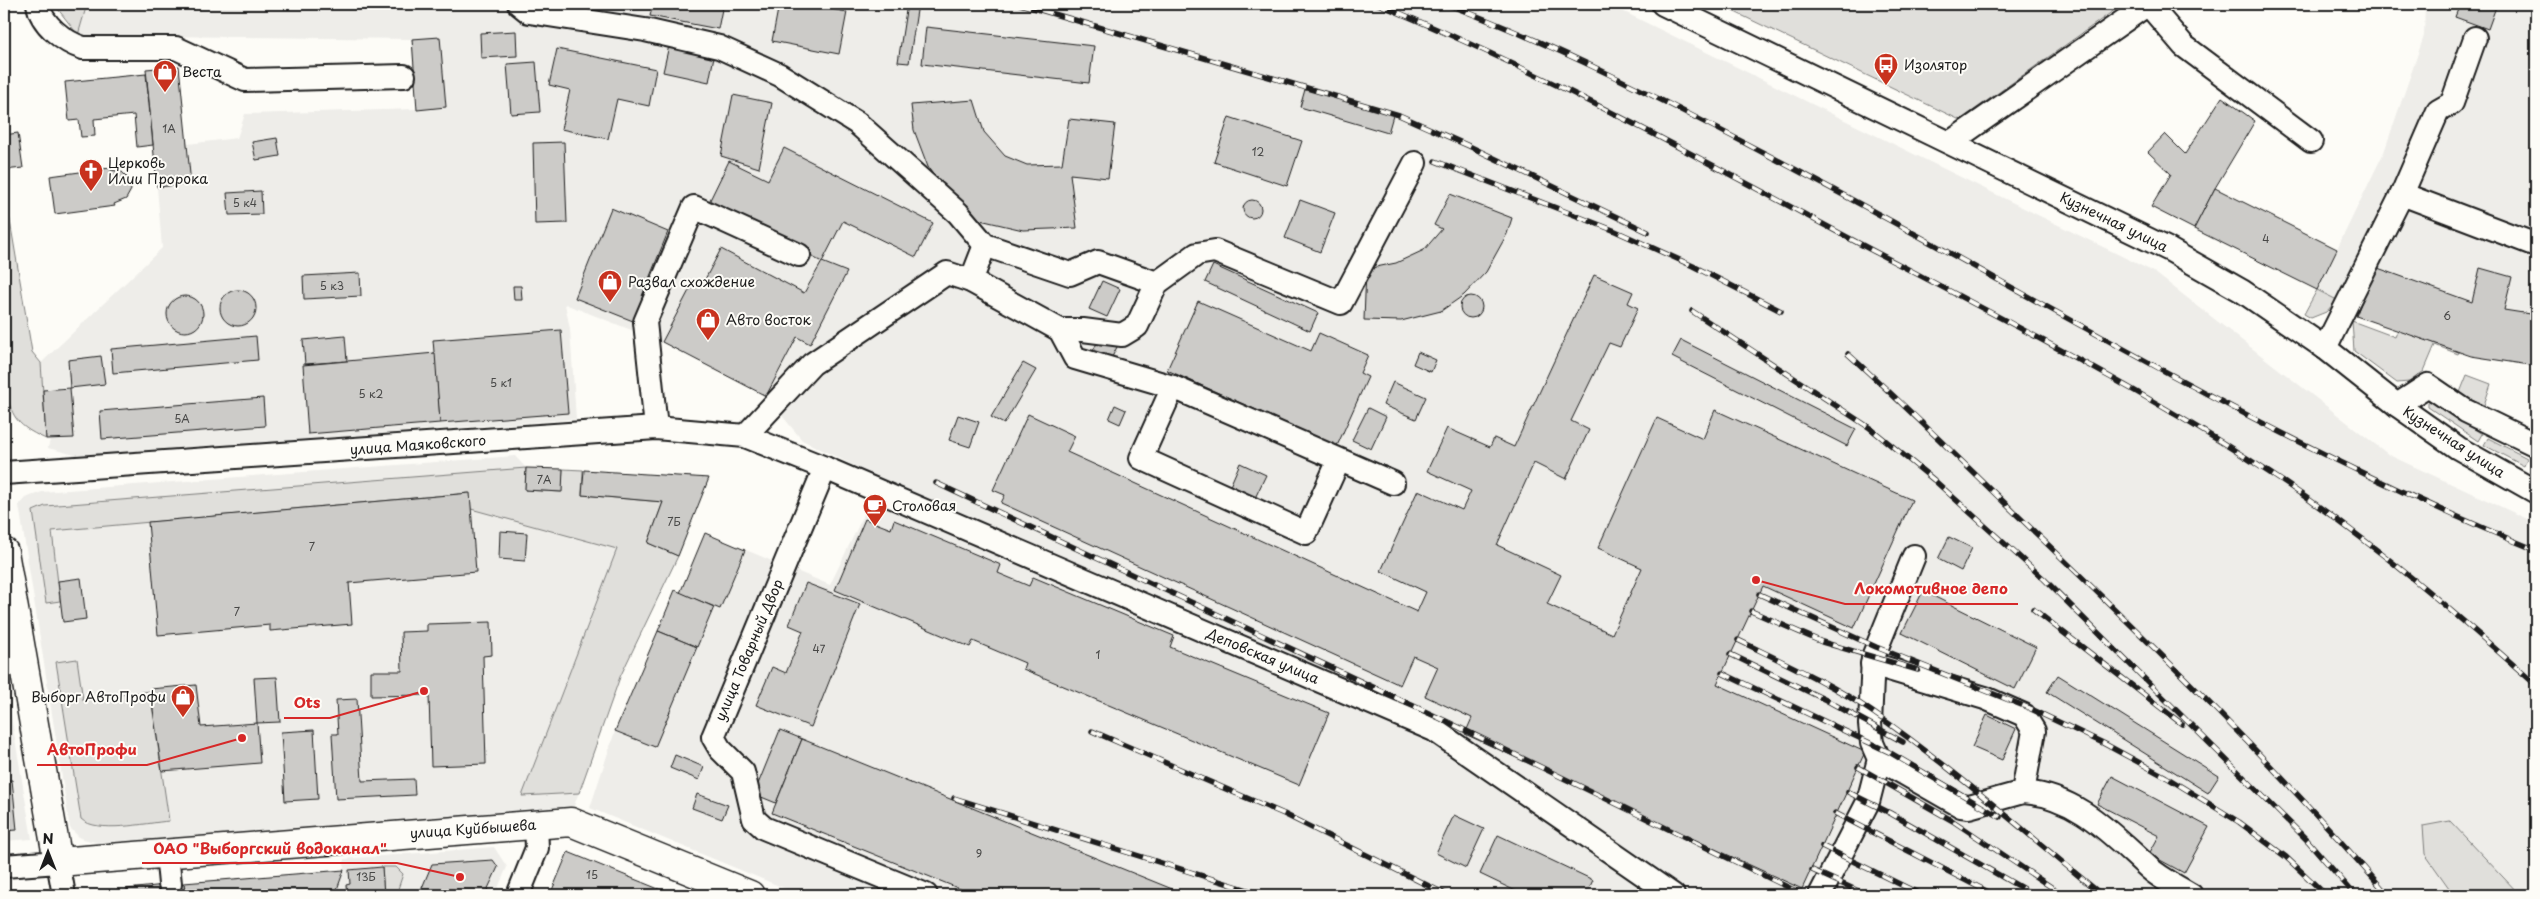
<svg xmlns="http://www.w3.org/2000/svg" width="2540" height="899" font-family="'Playpen Sans',sans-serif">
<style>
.built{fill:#eeede9}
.green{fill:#e0dfdb;stroke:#7e7e7c}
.building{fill:#cccbc8;stroke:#1c1c1c}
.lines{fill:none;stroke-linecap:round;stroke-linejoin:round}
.minor-casing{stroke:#1c1c1c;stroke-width:26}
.major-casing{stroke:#1c1c1c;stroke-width:31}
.minor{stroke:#fdfcf7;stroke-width:22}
.major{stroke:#fdfcf7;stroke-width:28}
.rail-casing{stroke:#1c1c1c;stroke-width:5.5}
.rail{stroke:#fdfcf7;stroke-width:4;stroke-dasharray:11;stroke-linecap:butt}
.labels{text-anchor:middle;stroke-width:4;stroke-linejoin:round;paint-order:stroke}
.number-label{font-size:11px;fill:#484847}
.poi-label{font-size:14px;fill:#1c1c1c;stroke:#fdfcf7;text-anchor:start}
.street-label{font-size:14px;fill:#1c1c1c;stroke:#fdfcf7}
.leader{fill:none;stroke:#d62828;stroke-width:2}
.callout-dot{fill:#d62828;stroke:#fdfcf7;stroke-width:2}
.callout-label{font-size:15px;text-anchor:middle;font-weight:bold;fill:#d62828;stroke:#fdfcf7;stroke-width:4;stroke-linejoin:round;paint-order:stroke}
</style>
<rect width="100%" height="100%" fill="#fdfcf7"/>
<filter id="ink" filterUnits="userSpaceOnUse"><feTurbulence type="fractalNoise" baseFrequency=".02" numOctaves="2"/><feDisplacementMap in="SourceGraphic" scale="10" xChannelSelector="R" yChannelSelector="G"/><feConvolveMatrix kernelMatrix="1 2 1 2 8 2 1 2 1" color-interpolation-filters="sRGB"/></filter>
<g filter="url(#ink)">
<!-- built -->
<g class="built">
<path d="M87,4H1608L2154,272L2389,455L2536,523V895H801L590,808L615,731L675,590L680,592L705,533L830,585L881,479L802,440L766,396L662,342L565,304L570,329L576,419L93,455H75L48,448L50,440L46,439L41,363L162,248L157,187L190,184L188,144L237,138L245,114L417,109L411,39L78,35Z"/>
<path d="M2425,4H2536V366L2471,356L2356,316L2358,310L2317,290L2384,152L2424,36Z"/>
<path d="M515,456L526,468L709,478L678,556L620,677L574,806L98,843L80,838L70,828L19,505L25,498L42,492Z"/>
<path d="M4,674L32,839L4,841Z"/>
<path d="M494,847L507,867L495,895H335L344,870V859Z"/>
</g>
<!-- green -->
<g class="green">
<path d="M54,4H87L78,35Z"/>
<path d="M1718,4H2123L1960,120Z"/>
<path d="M4,203H7L32,352L41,363L46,439C12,424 10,413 4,377Z"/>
<path d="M2317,290L2337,300L2326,312L2311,318L2304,314Z"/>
<path d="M2352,321L2395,337L2398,330L2459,352L2458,354L2435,345L2424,371L2409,382L2397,383L2354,351Z"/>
<path d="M2467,375L2491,384L2484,405L2459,395Z"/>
<path d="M2432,401L2482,434L2478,441L2428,407V402Z"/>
<path d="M2488,438L2527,458L2524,466L2484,445Z"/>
<path d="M526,468L525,490L561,492L563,469L583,470L582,495L663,502L648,543L678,556L620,677L579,793L522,796L617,549L471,509L469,493L52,531L60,601L46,603L33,511L45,506Z"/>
<path d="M77,659L83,700L150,691L169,821C146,823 97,834 81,819L56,662Z"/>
<path d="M2450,821L2520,895H2454L2425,854L2423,826Z"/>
<path d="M382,867H396L403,874L396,895H384Z"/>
</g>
<!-- building -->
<g class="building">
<path d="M653,4H723L718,29L650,16Z"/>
<path d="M779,4H803L847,12L839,54L772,41Z"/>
<path d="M907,4H918L909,63L898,62Z"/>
<path d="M2460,4H2497L2488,29L2455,17Z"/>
<path d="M926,27L1094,46L1089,83L922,64Z"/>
<path d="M516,31L517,56L481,58L480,33Z"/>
<path d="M440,37L446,107L417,110L412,39Z"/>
<path d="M670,41L715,51L709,82L663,72Z"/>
<path d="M557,49L656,69L649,106L617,99L608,139L561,129L570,90L549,85Z"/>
<path d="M536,62L540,112L511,114L507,64Z"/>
<path d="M179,66L191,184L157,187L146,69Z"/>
<path d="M146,74L153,145L137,147L134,115L94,119L95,136L81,137L79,120L69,121L65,82Z"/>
<path d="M1306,86L1394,112L1388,133L1300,107Z"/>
<path d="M733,95L772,103L759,168L721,156Z"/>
<path d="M2222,97L2255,121L2215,188L2194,229L2151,207L2171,174L2148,152L2165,134L2185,154Z"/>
<path d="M974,100L984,132L1005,156L1027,165L1062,164L1069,119L1115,124L1108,178L1070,174L1077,228L1023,230L980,220L947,197L928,167L914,130L911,105Z"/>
<path d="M1229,117L1302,141L1287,186L1214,162Z"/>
<path d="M18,133L23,168L4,170V135Z"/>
<path d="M277,138L280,156L256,160L252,142Z"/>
<path d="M564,142L567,223L535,224L533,143Z"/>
<path d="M784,148L933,223L916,257L843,221L822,262L708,204L729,161L768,180Z"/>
<path d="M110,168L111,170L122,172L131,181V190L126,199L114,204L115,206L55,214L50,176Z"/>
<path d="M2215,188L2337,249L2317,290L2194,229Z"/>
<path d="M261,191L262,214L229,215L227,193Z"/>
<path d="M1450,194L1512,218L1507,234L1486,272L1464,295L1441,311L1401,321L1364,320L1366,269L1396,263L1424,250L1442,229L1434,225Z"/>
<circle cx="1252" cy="209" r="9"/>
<path d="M1300,200L1335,213L1320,252L1285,238Z"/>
<path d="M611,208L668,232L642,296L648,299L638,323L575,298Z"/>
<path d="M721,249L804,293L822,262L847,272L810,344L797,337L766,396L662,342L694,281L702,285Z"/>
<path d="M1213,265L1318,313L1310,331L1205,282Z"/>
<path d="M2375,267L2472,302L2480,268L2512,277L2504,310L2536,315V366L2471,356L2356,316Z"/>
<path d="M360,273L361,296L304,299L303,276Z"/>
<path d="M1594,275L1633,292L1628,303L1638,308L1620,347L1609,343L1571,421L1589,430L1566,479L1534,463L1497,545L1561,575L1547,604L1612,634L1642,568L1598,548L1657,418L1703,439L1715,410L1912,500L1854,628L1763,586L1717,684L1865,752L1802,889L1465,734L1472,718L1425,696L1438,667L1413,656L1400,685L1001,503L1005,495L993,490L1028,414L1075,436L1067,452L1417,612L1426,592L1381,571L1418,490L1462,510L1471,491L1427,471L1447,428L1490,447L1494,438L1514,447Z"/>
<path d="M1102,281L1120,289L1107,317L1089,309Z"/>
<path d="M513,286H521L522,300H514Z"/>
<circle cx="238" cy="308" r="18"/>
<circle cx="1471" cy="307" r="11"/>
<circle cx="185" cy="314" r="18"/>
<path d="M1198,301L1311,351L1319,333L1368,355L1360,373L1368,377L1337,446L1167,370Z"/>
<path d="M561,330L568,413L440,423L433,340Z"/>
<path d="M256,336L258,360L113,373L111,349Z"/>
<path d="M345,336L347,361L305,364L303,340Z"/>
<path d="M1099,339L1117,347L1108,365L1090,357Z"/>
<path d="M1681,340L1856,429L1847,446L1672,357Z"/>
<path d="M1418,352L1436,360L1431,372L1413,364Z"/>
<path d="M435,353L440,423L308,434L303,365Z"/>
<path d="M101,356L105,384L70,388L68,360Z"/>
<path d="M1023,363L1036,370L1004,424L991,417Z"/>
<path d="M1393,382L1426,397L1416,419L1383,405Z"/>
<path d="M70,388L74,438L46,439L43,390Z"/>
<path d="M263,398L265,426L102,439L100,411Z"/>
<path d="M1115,405L1126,410L1120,424L1109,419Z"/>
<path d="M1368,408L1386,417L1371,449L1352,440Z"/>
<path d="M958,415L979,422L970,447L949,440Z"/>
<path d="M1240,463L1266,475L1255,498L1230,486Z"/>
<path d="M526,468L563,469L562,492L525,490Z"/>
<path d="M584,470L709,478L678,556L648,543L663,502L582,495Z"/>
<path d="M470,493L476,572L349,583L352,624L270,631V625L158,635L148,522Z"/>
<path d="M865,519L891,529L894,520L1001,565L998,573L1029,586L1033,577L1174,636L1170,647L1329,713L1299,785L1023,669L1025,663L973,641L970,647L835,590Z"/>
<path d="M500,531L527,533L525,561L499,559Z"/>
<path d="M705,533L745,550L720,609L680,593Z"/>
<path d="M1949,537L1972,548L1961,571L1938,559Z"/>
<path d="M81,578L86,619L63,622L58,581Z"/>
<path d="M806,583L860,604L811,727L756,705L772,667L786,673L803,631L789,625Z"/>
<path d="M675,590L714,607L697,647L658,631Z"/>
<path d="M1923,591L2036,647L2015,689L1902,633Z"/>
<path d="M491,622L492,655L483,656L486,764L431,766L429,695L371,696V671H402L401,632L427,631V624Z"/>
<path d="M658,631L697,647L655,747L615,731Z"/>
<path d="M2058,675L2219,776L2208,793L2047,692Z"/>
<path d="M277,677L280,722L257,723L254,678Z"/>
<path d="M196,685L201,727L257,723L260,763L162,771L150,689Z"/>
<path d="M357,699L362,781L414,779L415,795L336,799L332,734H338L336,700Z"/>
<path d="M1987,715L2016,729L2002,760L1972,747Z"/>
<path d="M314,730L318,799L285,801L281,732Z"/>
<path d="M780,730L802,739L776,803L754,794Z"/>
<path d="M802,739L1187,895H975L772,813Z"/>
<path d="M675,755L704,767L699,780L670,768Z"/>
<path d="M2112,776L2209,827L2184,873L2149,854L2159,836L2097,804Z"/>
<path d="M4,780H12L17,830L4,831Z"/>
<path d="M697,794L728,805L722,819L692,808Z"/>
<path d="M1454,815L1484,829L1466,868L1436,853Z"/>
<path d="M1498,835L1593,880L1586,895H1524L1480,874Z"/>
<path d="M568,852L661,890L674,895H550Z"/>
<path d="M493,860L498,867L485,895H419L432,864Z"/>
<path d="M382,867L384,895H347L346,885L350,884L349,870Z"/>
<path d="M344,870L335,895H185L184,883Z"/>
<path d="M184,883L185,895H127V889Z"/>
</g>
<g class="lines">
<defs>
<g id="minor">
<path d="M38,4C41,24 64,42 83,48H176L245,80L404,76"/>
<path d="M519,4L529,12L645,30L719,47L780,75L857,123L958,213L985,245L1070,274L1098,262L1157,283"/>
<path d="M1663,4L2168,249L2242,291L2325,348L2397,405L2458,448L2536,492"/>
<path d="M2148,4L2184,46L2311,141"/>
<path d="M1951,142L2148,4"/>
<path d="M2402,194L2438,111L2452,103L2475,38"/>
<path d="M971,281L985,245"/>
<path d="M1060,330H1083L1122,335L1137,326L1157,283L1197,254L1215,251L1341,303L1415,163"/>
<path d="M2325,348L2402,194L2536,245"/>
<path d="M1173,387L1141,458L1306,533L1339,460"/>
<path d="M2397,405L2428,385L2466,411L2536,445"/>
<path d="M656,428L645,322L694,207L799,255"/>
<path d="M745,436L812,364L947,273L971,281L1060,330L1075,358L1173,387L1393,483"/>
<path d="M825,468L713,737L720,749L743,772L754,819L764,828L926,895"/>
<path d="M4,473L656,428L745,436L825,468L1434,730L1673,895"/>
<path d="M1872,664L1985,698L2024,715L2034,731L2023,792L1969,807L1961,806L1879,759"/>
<path d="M2023,792C2078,796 2111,834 2149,868C2161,879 2177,886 2191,895"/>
<path d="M167,853L170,884"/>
<path d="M4,866L58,862L64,895"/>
<path d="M518,895L537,848L536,824"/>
<path d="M1820,895L1868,802L1879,759L1872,743L1870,724L1873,657L1914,556"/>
</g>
<path id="major" d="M4,552L58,862L571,822L750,895"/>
</defs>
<!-- minor casing -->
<use href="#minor" class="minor-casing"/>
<!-- major casing -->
<use href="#major" class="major-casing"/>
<!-- minor -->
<use href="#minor" class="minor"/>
<!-- major -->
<use href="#major" class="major"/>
<defs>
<g id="rail">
<path d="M1020,4L1399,115L1469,146L1648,232"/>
<path d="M1378,4C1539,70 1692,154 1845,236C1994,315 2148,391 2288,485C2375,544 2458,615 2536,685"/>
<path d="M1446,4C1556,45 1659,98 1762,152C2020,286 2266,441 2536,550"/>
<path d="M1435,161L1613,230L1693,266L1781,311"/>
<path d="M1692,311L1870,428L1934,480L2044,579L2308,841L2355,895"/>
<path d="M1848,354C1914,413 1976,476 2040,537C2160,652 2279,769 2388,895"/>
<path d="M936,483L1450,723L1804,895"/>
<path d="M1759,594L1876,647L2029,708L2103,743L2166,777L2239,822L2286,857L2326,895"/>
<path d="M2033,609L2182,724"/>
<path d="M1751,611L1822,642L1918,670"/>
<path d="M1738,640C1783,662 1830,683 1871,711C1952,767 2026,833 2102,895"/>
<path d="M1730,654L1826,700L1903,742"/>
<path d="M1722,673L1889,752L2000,817"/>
<path d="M1092,731L1284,814L1447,895"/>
<path d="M1858,767L1953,821L2063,895"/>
<path d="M1848,792L1890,813L2034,895"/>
<path d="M954,798L1264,895"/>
<path d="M1835,813L1994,895"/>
<path d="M1822,846L1922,895"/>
<path d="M1812,870L1867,895"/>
</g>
</defs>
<!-- rail casing -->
<use href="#rail" class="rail-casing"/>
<!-- rail -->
<use href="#rail" class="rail"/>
</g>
</g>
<!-- icons -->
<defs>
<symbol id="bus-pin" viewBox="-11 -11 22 30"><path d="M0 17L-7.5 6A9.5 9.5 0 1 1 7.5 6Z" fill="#c8321e" stroke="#fdfcf7"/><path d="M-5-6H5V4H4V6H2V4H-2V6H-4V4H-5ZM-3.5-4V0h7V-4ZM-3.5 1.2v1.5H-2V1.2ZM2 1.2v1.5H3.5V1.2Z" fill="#fff"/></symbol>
<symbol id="shop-pin" viewBox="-11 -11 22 30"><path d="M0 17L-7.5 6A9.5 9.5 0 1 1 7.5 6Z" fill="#c8321e" stroke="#fdfcf7"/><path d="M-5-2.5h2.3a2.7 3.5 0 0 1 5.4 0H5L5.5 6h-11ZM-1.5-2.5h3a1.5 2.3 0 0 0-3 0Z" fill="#fff"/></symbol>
<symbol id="church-pin" viewBox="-11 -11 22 30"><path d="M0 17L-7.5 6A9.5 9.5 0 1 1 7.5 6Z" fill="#c8321e" stroke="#fdfcf7"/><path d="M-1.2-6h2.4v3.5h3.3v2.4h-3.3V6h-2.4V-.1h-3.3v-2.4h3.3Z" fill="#fff"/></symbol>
<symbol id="cafe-pin" viewBox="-11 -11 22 30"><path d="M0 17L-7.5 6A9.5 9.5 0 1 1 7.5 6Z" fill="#c8321e" stroke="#fdfcf7"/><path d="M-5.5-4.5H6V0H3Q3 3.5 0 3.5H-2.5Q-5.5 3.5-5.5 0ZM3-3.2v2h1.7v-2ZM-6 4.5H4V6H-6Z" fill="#fff"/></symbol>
</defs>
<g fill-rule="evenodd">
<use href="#bus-pin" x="1872" y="51" width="28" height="38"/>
<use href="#shop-pin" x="151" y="58" width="28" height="38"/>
<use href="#church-pin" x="77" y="157" width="28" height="38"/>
<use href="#shop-pin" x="596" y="268" width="28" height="38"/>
<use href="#shop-pin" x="694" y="306" width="28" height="38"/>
<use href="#cafe-pin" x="861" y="492" width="28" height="38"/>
<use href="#shop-pin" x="169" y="683" width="28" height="38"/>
</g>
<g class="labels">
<!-- number labels -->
<g class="number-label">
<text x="169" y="133">1А</text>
<text x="1258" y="156">12</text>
<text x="245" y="207">5 к4</text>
<text x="2266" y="243">4</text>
<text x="332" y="290">5 к3</text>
<text x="2447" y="320">6</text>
<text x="501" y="387">5 к1</text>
<text x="371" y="398">5 к2</text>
<text x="182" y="423">5А</text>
<text x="544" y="484">7А</text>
<text x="674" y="526">7Б</text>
<text x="312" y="551">7</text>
<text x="237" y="616">7</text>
<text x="819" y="653">47</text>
<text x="1098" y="659">1</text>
<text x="979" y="858">9</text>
<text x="592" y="879">15</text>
<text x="366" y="881">13Б</text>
</g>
<!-- poi labels -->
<g class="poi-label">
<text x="1904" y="70">Изолятор</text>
<text x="182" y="77">Веста</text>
<text x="108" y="168">Церковь<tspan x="108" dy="16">Илии Пророка</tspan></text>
<text x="628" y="287">Развал схождение</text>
<text x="726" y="325">Авто восток</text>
<text x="892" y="511">Столовая</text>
<text x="166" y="702" text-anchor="end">Выборг АвтоПрофи</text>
</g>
<!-- street labels -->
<g class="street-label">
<text transform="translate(2114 222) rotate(26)" y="5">Кузнечная улица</text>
<text transform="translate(2454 442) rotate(33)" y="5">Кузнечная улица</text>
<text transform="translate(418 445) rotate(-4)" y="5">улица Маяковского</text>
<text transform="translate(749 650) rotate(-67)" y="5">улица Товарный Двор</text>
<text transform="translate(1263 656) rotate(23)" y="5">Деповская улица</text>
<text transform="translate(473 829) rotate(-4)" y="5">улица Куйбышева</text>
</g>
</g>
<!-- callouts -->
<path class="leader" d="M1756 580L1845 604H2018M424 691L330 718H284M242 738L147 765H37M460 877L397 863H142"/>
<g class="callout-dot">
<circle cx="1756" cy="580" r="5"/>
<circle cx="424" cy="691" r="5"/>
<circle cx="242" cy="738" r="5"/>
<circle cx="460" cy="877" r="5"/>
</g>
<g class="callout-label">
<text x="1931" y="594">Локомотивное депо</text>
<text x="307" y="708">Ots</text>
<text x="92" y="755">АвтоПрофи</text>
<text x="270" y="854">ОАО "Выборгский водоканал"</text>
</g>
<!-- margin -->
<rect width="2540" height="899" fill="none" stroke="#fdfcf7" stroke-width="20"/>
<rect x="10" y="10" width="2520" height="879" fill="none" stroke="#1c1c1c" stroke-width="2" filter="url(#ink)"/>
<!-- north arrow -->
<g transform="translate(48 852)" stroke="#fdfcf7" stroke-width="4" paint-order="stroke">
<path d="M0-4L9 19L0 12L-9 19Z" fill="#1c1c1c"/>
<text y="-8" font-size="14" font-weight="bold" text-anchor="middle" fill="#1c1c1c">N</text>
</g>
</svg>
